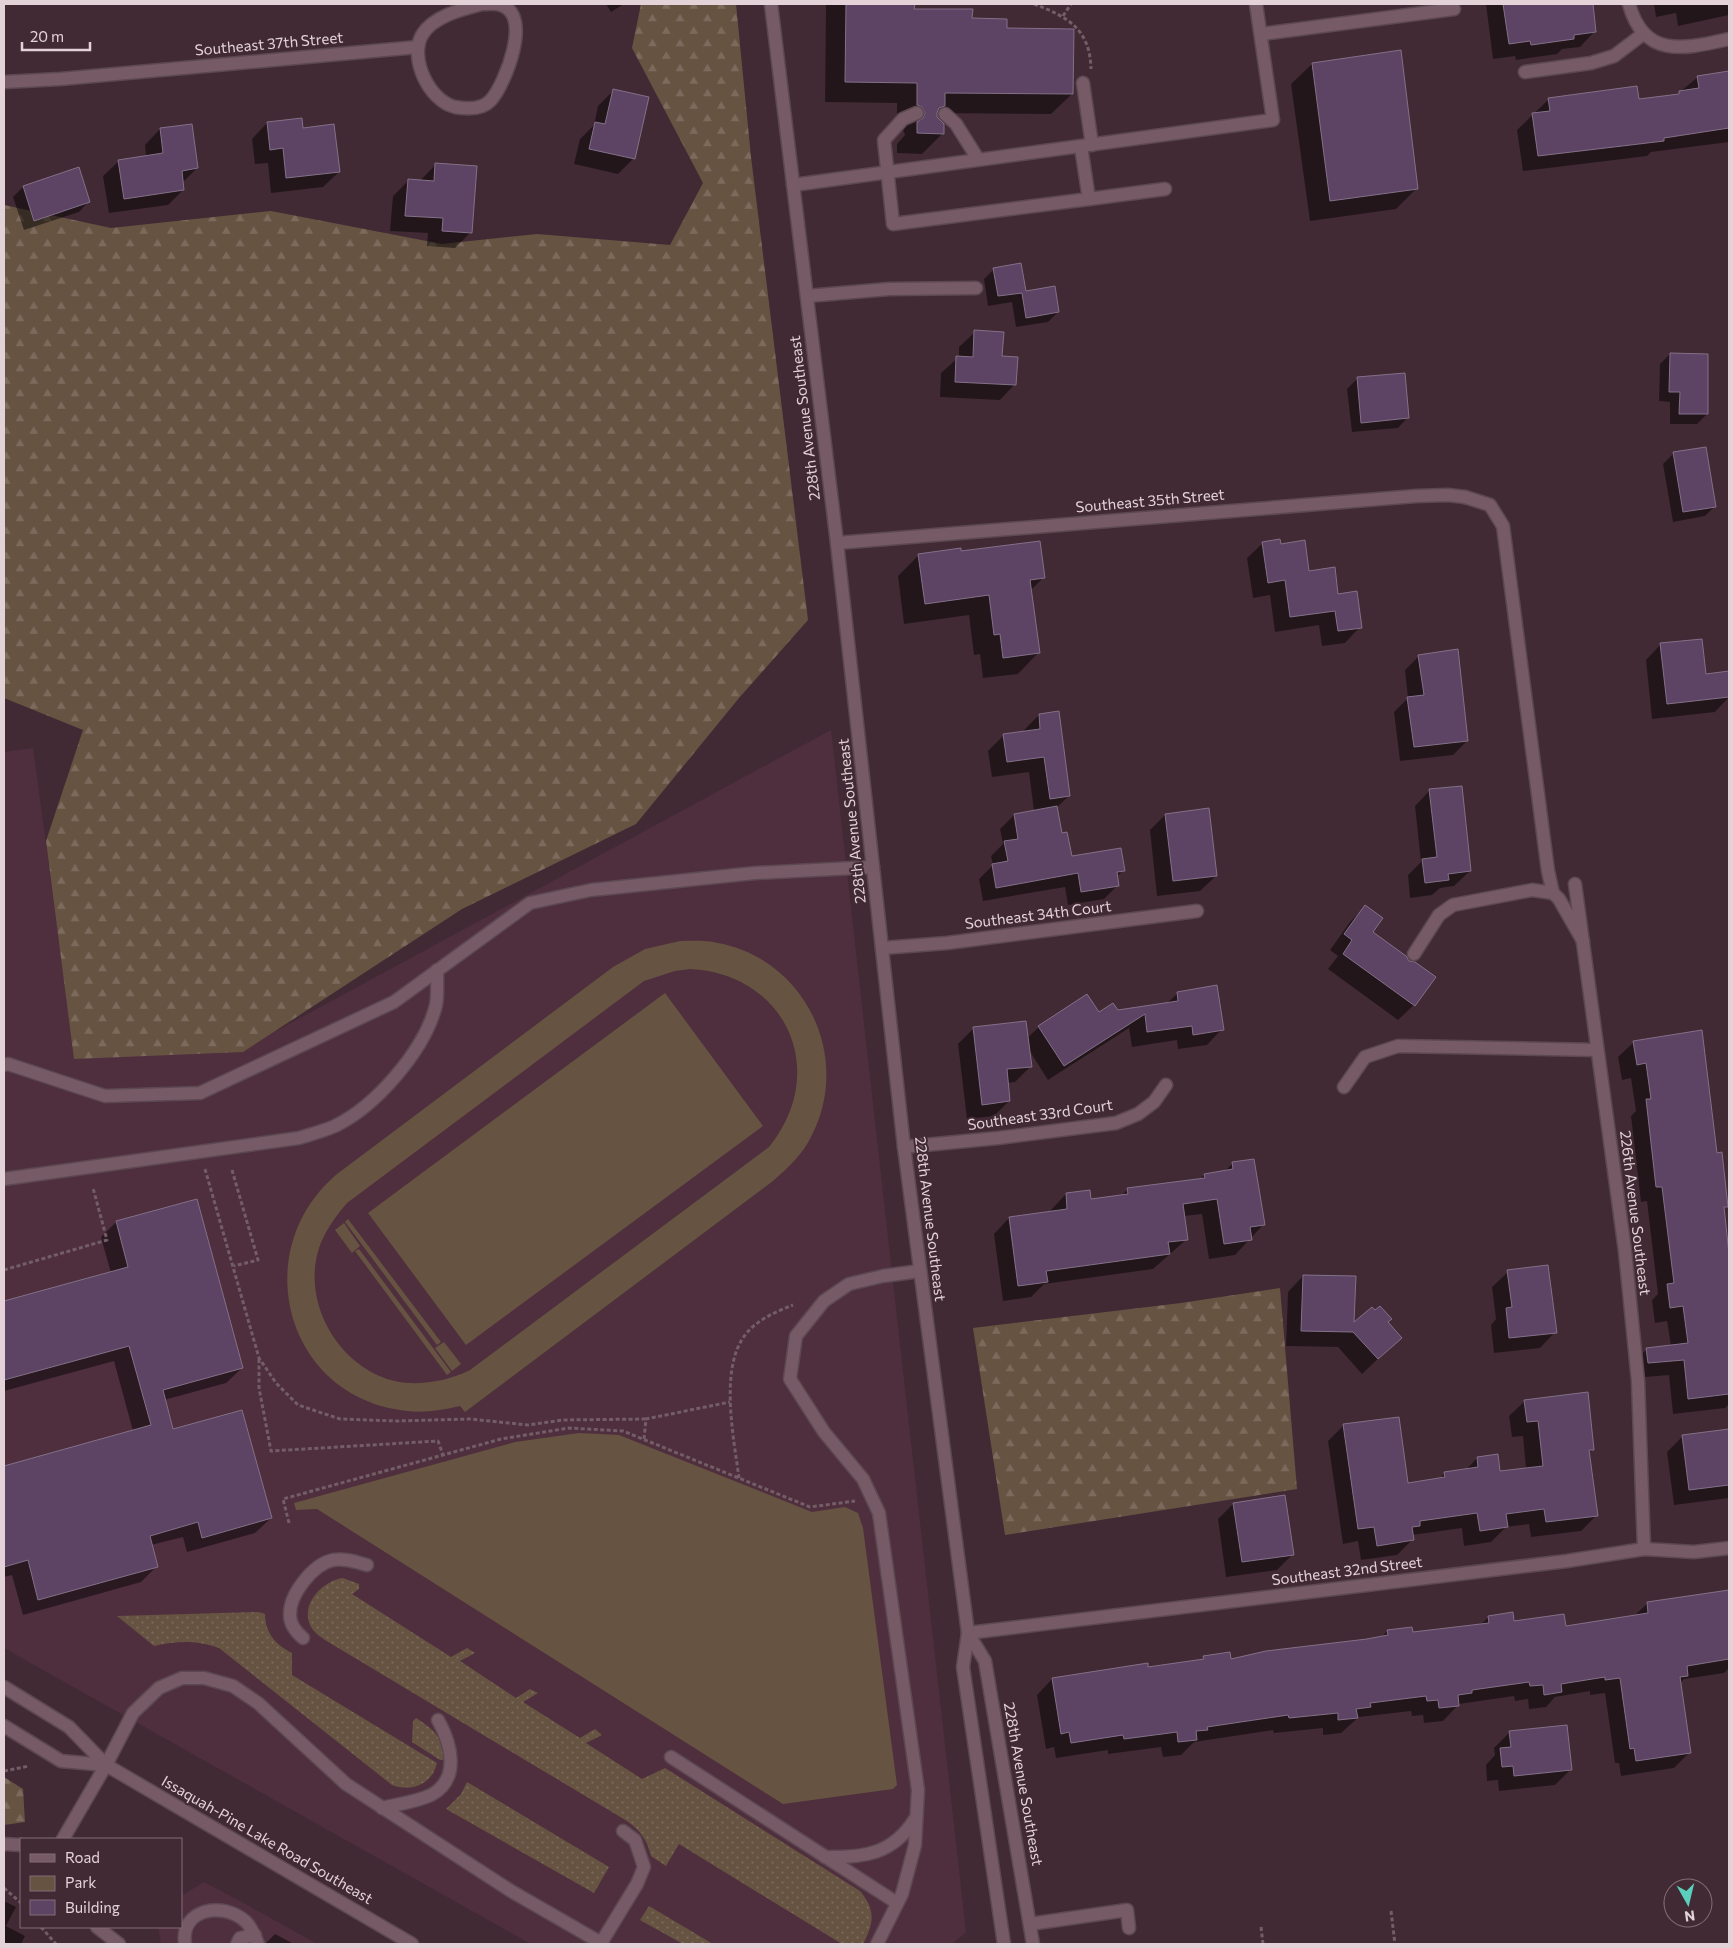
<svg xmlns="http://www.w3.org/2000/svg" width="1733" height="1948" font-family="Commissioner,sans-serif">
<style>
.built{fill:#4f2f3d}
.grass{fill:url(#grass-dots)}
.forest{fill:url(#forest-firs)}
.park{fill:#665342;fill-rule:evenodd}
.shadow{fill:#0007}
.building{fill:#5d4364;stroke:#837188}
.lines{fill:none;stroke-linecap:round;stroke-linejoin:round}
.lane-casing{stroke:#5c4851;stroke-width:15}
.street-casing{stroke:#5c4851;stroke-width:15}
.secondary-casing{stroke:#5c4851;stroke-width:15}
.path{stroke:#735d66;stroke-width:3;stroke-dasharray:4 2.5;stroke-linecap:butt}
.lane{stroke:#765a65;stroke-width:12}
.street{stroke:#765a65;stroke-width:12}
.secondary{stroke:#765a65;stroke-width:12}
.labels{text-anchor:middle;stroke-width:4;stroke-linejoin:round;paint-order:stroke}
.street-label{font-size:15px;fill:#e3d2d8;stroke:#422a34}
</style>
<defs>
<pattern id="grass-dots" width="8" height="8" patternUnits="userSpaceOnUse" patternTransform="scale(1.25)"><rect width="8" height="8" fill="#665342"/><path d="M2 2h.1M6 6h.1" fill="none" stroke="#7c6b5d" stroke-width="1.8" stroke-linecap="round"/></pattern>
<pattern id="forest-firs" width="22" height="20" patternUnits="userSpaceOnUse" patternTransform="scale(1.25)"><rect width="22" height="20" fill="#665342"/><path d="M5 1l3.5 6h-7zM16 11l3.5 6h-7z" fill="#7c6b5d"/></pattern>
</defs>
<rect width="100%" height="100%" fill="#422a34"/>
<!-- built -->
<g class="built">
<path d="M831,730L966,1932L952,1944H531L4,1648V752L33,748L75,1059L278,1030Z"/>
<path d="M204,1882L251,1907L317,1944H161L158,1927H181V1896Z"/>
</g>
<!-- grass -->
<g class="grass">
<path d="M343,1578L359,1584V1589L352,1594L451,1657L467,1648L475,1653L460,1661L516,1698L530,1689L538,1693L523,1702L580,1738L595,1729L602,1735L586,1743L642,1779L665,1768L860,1891C876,1910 874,1923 863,1944H842L679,1844L666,1866L651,1856C647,1840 641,1831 627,1821L325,1640C321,1637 316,1634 313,1630C297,1608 321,1581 343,1578Z"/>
<path d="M258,1612L265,1614C265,1633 276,1645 292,1653V1675L437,1763C432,1785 411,1792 392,1785L219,1648C196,1640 177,1641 154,1646L117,1616Z"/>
<path d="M416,1718C436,1731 441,1736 445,1760H440L412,1742L413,1721Z"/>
<path d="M467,1782L609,1867L594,1893L446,1809L461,1794Z"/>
<path d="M649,1906L713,1944H683L640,1920Z"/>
</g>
<!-- forest -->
<g class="forest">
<path d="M641,4H736L751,157L808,620L739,698L636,824L462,909L243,1052L74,1059L46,841L83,730L4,698V205L111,228L271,211L442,244L537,234L670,245L703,183L632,48Z"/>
<path d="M1280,1288L1297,1489L1005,1535L973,1328L1181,1303Z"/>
<path d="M4,1777L23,1789L25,1822L4,1825Z"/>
</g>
<!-- park -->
<g class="park">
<path d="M680,941C693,941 705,940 718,943C805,959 852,1056 812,1135C803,1154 788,1168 773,1181L465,1412L460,1406C443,1410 425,1413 407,1411C286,1399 246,1251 337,1174L613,967L645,949ZM690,969C787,974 830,1072 769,1147L470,1370C450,1380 429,1384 407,1383C345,1377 300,1307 319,1248C325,1231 335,1217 347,1203L644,981L675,971Z"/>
<path d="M665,993L763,1126L466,1345L368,1213Z"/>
<path d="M348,1219L441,1342L437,1345L345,1222Z"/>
<path d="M344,1223L360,1246L352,1253L335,1230Z"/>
<path d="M359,1249L451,1372L447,1375L355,1251Z"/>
<path d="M444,1342L461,1364L452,1371L435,1348Z"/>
<path d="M579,1433L619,1435L812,1512L845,1507L858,1513L863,1528L897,1785L893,1789L783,1804L317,1509L296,1510L294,1503L515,1442Z"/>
</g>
<!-- shadow -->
<g class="shadow">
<path d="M606,4H624L611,12Z"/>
<path d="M826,4H913V10L971,19L1006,30L1072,94L1051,114L936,113L943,133L922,154L897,153V144L905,135L902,127L897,126V103L825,102Z"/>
<path d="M1486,4H1591L1595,31L1580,47L1562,49L1557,54L1516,60L1515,56L1493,59Z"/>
<path d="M1654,4H1729V15L1678,26L1676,13L1656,17Z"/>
<path d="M1400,52L1417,188L1396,209L1310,221L1291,84L1312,64Z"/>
<path d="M1729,73V142L1651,152L1647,156L1523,171L1517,130L1549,99L1638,101L1676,95L1698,77Z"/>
<path d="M614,90L634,158L618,174L574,164L580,139L594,125L598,106Z"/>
<path d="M267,123L302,129L339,172L323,187L271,193L268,163L255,164L252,139Z"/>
<path d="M191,125L197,168L182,183L183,190L168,205L109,213L103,176L119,161L146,157L145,145L160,129Z"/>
<path d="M436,164L471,232L455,248L427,246L428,233L390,231L393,196L408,181H420Z"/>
<path d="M78,169L89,201L79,212L24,230L13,197L23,187Z"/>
<path d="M994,269L1025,292L1058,312L1048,322L1016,327L1012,302L988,306L984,279Z"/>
<path d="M975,332L1001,357L1015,384L1000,400L940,397L941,373L959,357V347Z"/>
<path d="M1670,354L1707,414L1697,424H1670V402L1659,401L1660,364Z"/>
<path d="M1404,374L1408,417L1398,428L1352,432L1347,389L1357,379Z"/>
<path d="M1674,453L1715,506L1705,516L1673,522L1663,464Z"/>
<path d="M1263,543L1337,595L1360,627L1345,643L1322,646L1319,625L1275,632L1270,595L1253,598L1247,558Z"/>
<path d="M960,553L1043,578L1030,591L1038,653L1018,674L983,678L980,654L974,655L969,615L904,624L898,576L919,555Z"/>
<path d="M1661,644L1705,675L1728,672L1729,697L1715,712L1652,719L1646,660Z"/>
<path d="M1419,656L1467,741L1453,755L1400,761L1394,712L1408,698L1405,670Z"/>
<path d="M1039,715L1069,796L1056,808L1061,834L1071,858L1123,870L1117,877L1118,885L1104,899L1068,905L1065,887L983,901L979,879L993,865L991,856L1003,844L1000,829L1014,815L1034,811L1029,772L992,777L988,751L1004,735L1024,733V730Z"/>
<path d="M1430,790L1470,871L1454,886L1440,888L1432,895L1410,898L1408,875L1421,862L1415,806Z"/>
<path d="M1165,815L1216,876L1200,891L1157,896L1150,830Z"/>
<path d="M1365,907L1371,932L1408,962L1414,1005L1398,1020L1328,969L1338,956L1330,950L1350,922Z"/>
<path d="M1178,993L1222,1029L1207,1045L1178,1049L1177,1040L1132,1047L1129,1028L1048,1080L1029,1050L1031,1066L1015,1082L1007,1083L1009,1101L994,1116L967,1119L958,1044L974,1028L1027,1038L1039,1027L1099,1013L1166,1004Z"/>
<path d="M1634,1042L1716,1154L1727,1206L1723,1211L1729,1263V1404L1725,1408L1673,1414L1669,1375L1633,1378L1631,1364L1647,1349L1671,1346L1667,1321L1655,1323L1652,1300L1658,1294L1647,1201L1641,1202L1631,1116L1636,1111L1631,1078L1622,1080L1618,1057Z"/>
<path d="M1233,1163L1263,1225L1235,1255L1209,1259L1202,1214L1184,1216L1187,1239L1153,1269L1044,1284L1031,1297L1003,1301L994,1234L1009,1218L1051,1213V1210L1066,1194L1090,1200L1121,1196L1128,1189L1199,1180L1204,1175L1224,1172Z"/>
<path d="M196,1200L242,1368L226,1383L164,1400L173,1431L271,1518L255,1533L187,1552L183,1537L151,1545L157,1566L141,1582L23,1615L12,1575L4,1577V1467L133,1431L114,1361L4,1391V1303L111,1273L101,1237L116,1222Z"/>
<path d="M1508,1272L1555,1332L1540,1348L1494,1353L1491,1325L1496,1319L1492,1287Z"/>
<path d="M1303,1276L1353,1325L1386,1322L1400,1338L1362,1374L1338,1347L1286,1346L1288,1292Z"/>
<path d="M1525,1401L1593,1449L1588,1454L1596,1516L1581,1531L1531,1537L1529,1524L1506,1527L1491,1542L1464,1546L1462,1528L1412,1535V1540L1397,1555L1361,1560L1358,1541L1343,1544L1328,1441L1344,1425L1407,1485L1438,1480L1445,1473L1466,1470L1477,1458L1499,1472L1526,1469L1523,1436L1512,1437L1509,1416Z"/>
<path d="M1729,1431V1498L1674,1505L1667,1452L1682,1437Z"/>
<path d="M1233,1504L1293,1554L1277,1570L1226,1577L1218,1519Z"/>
<path d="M1729,1591V1668L1724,1673L1684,1679L1679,1684L1690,1752L1674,1768L1621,1776L1619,1763H1615L1605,1693L1590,1695V1691L1555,1697L1546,1707L1529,1709L1528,1699L1515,1701L1514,1696L1459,1704L1443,1721L1424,1723L1423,1715L1412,1716L1411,1711L1359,1717L1341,1733L1323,1735V1728L1274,1733L1273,1730L1194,1742L1181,1755L1163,1757L1161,1747L1108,1754V1750L1056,1758L1054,1747L1046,1749L1037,1695L1052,1679L1200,1661L1204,1658L1230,1660L1381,1638L1387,1631L1412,1634L1480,1625L1489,1617L1513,1623L1565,1628L1634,1616L1648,1603Z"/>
<path d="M1510,1732L1570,1770L1555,1785L1499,1791L1498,1780L1487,1781L1486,1765L1495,1755L1494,1748Z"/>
<path d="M4,1901L16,1907L6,1926L25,1936L21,1944H4Z"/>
<path d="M275,1934L294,1944H265Z"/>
</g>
<!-- building -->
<g class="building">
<path d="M846,4H915L914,9H973L972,18L1007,19V28L1074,29L1073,94L945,93V106L939,108L937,113V117L944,124V134L917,133V122L923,118L925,113L922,107L917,105V83L845,82Z"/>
<path d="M1503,4H1593L1596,32L1574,35V39L1531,45L1530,41L1509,44Z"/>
<path d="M1401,50L1418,189L1330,201L1312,63Z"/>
<path d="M1729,71V128L1664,138V141L1538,156L1532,113L1550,111L1548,98L1637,86L1639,99L1679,94V91L1699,88L1697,76Z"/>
<path d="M613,89L649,97L635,159L589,149L595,122L605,124Z"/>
<path d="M302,118L303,128L334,124L340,172L286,178L283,148L270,150L267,122Z"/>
<path d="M192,124L198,168L182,171L184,190L124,199L118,160L163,153L160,128Z"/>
<path d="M435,163L477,166L472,233L442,231L443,218L405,216L408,179L434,181Z"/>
<path d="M79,167L90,202L34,221L23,186Z"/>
<path d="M1021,263L1026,291L1055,286L1059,312L1026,318L1022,293L998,296L993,268Z"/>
<path d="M974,330L1004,332L1002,356L1018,357L1016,385L955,382L956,356L973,357Z"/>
<path d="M1670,353L1708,354V414H1679L1680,392H1669Z"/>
<path d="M1405,373L1409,418L1361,423L1357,377Z"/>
<path d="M1706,447L1716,507L1683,512L1673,452Z"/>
<path d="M1280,539L1281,544L1305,540L1309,571L1335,567L1338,594L1357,591L1362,628L1338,631L1335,611L1290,617L1285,580L1268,583L1262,542Z"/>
<path d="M1040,541L1045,578L1030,580L1040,653L1003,658L1000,634L994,635L989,595L925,604L918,554L961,548V551Z"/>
<path d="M1702,639L1706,674L1729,671V697L1667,704L1660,643Z"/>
<path d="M1458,649L1468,741L1414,747L1407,697L1424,695L1418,655Z"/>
<path d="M1059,711L1070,796L1050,799L1044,757L1007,762L1003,734L1040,729L1039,714Z"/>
<path d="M1462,786L1471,871L1448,874L1449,880L1425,883L1422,859L1437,857L1429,789Z"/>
<path d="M1057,806L1062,833L1067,832L1072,856L1121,848L1125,871L1117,872L1119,886L1081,892L1078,873L996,888L992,864L1008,861L1004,841L1018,839L1014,814Z"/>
<path d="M1209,808L1217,876L1173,881L1165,814Z"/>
<path d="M1365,905L1383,918L1373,932L1406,956L1409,961L1415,962L1436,977L1415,1006L1343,954L1352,940L1344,934Z"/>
<path d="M1217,985L1224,1030L1193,1035L1192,1026L1147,1032L1145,1014L1064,1066L1038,1026L1087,994L1099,1012L1113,1003L1118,1010L1178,1001L1177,992Z"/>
<path d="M1026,1021L1032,1067L1007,1069L1010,1101L982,1105L973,1027Z"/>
<path d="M1702,1030L1717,1153L1722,1152L1728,1207H1724L1729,1254V1394L1688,1399L1684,1360L1648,1363L1646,1348L1688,1343L1683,1306L1670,1308L1667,1284L1674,1283L1662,1187H1656L1646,1099H1651L1646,1063L1637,1065L1633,1041Z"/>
<path d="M1254,1159L1265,1225L1250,1227L1252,1240L1224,1244L1217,1199L1183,1204L1188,1240L1168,1242L1170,1254L1046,1271L1048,1282L1018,1286L1009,1217L1067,1209L1066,1193L1090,1190L1091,1199L1128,1194L1127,1188L1205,1178L1204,1174L1233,1169L1232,1162Z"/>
<path d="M197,1199L243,1368L163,1390L173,1429L242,1410L272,1518L202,1538L198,1522L150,1536L158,1567L38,1600L28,1560L4,1567V1466L151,1425L129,1346L4,1380V1301L128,1267L116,1221Z"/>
<path d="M1548,1265L1557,1333L1509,1338L1506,1308L1512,1307L1507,1270Z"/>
<path d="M1303,1275L1356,1276L1354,1322L1372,1307L1375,1310L1380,1306L1392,1319L1388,1322L1402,1338L1378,1359L1353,1332L1301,1331Z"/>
<path d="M1588,1392L1594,1450H1589L1598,1516L1546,1522L1544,1509L1506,1514L1508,1527L1480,1531L1477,1513L1420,1521V1526L1412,1527L1414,1540L1377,1546L1374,1527L1358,1529L1343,1424L1399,1417L1408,1483L1445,1477L1444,1472L1478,1467L1477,1457L1498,1454L1500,1471L1543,1466L1538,1421L1527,1422L1524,1400Z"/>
<path d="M1729,1429V1485L1689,1490L1682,1435Z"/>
<path d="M1285,1495L1294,1555L1242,1562L1233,1503Z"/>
<path d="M1729,1590V1659L1687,1666L1688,1676L1680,1677L1691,1753L1636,1761L1634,1748L1630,1749L1620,1678L1605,1680V1677L1561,1684L1562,1692L1544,1695L1543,1685L1530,1686L1529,1682L1472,1690V1693L1458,1695L1459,1706L1439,1708L1438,1700L1427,1701L1426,1696L1370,1703L1371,1707L1356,1709L1358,1718L1338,1720V1713L1289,1718L1288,1715L1207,1727L1208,1730L1196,1731L1197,1740L1178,1742L1177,1732L1124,1739L1123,1735L1071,1743L1069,1732L1061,1734L1052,1678L1148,1663V1667L1204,1659L1203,1656L1230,1652L1231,1659L1266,1651L1367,1639L1388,1635L1387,1630L1412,1627L1413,1632L1489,1623L1488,1616L1513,1612L1514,1621L1564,1614L1566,1626L1648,1613L1647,1602Z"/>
<path d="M1567,1725L1572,1770L1514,1776L1513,1766L1502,1767L1500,1748L1511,1747L1509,1731Z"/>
</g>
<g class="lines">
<defs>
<g id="lane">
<path d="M1261,34L1454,9"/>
<path d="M1525,72L1591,63L1614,56L1643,34"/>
<path d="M1083,83L1092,145"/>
<path d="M917,113L903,119L884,140L893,224L1089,199"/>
<path d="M945,114L956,124L978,159"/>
<path d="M1081,147L1089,199L1165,189"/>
<path d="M793,185L1273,120L1256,4"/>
<path d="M807,296L889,289L976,288"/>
<path d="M1465,497L1490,505L1503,526L1548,871L1553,893"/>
<path d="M882,948L947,943L1197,911"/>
<path d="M1414,954L1439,915L1453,905L1532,890L1553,893L1559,899L1583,941"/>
<path d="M4,1065L8,1064L105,1096L200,1093L394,1002L530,903L591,890L755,873L873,867"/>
<path d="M1344,1087L1365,1057L1398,1046L1597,1050"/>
<path d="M4,1179L299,1138C311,1134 324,1131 335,1126C376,1106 425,1050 436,1005C438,995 437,981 437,970"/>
<path d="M303,1638C296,1632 290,1625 290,1615C289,1595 313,1564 333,1560C345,1558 356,1562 367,1565"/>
<path d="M671,1757L897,1903"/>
<path d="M106,1765L133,1713L159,1688L182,1678H204L233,1686L258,1703L346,1784L511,1891L603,1944"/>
<path d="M382,1808C398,1804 416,1802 431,1795C461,1779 451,1743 438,1720"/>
<path d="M825,1857C864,1858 893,1854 915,1819"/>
<path d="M1030,1924L1127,1910L1129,1928"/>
<path d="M601,1943L637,1884L644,1867L635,1840L623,1831"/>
<path d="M185,1944C180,1909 222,1901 245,1921C251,1926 255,1936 258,1944"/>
<path d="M237,1944L240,1938L255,1935"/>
<path d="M877,1944L902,1894L915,1845L918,1790L879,1513L863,1479L824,1432L790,1379L796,1336L824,1301L849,1284L883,1276L920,1271"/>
</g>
<g id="street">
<path d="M482,4C488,4 496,3 501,5C533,15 505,84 491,100C482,110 466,109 455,107C429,101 409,58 422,35C433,16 463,9 482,4Z"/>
<path d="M1629,4C1644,59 1684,49 1729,39"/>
<path d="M4,82L60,79L418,47"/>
<path d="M837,543L1416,496L1448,495L1465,497"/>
<path d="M1575,884L1625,1251L1638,1381L1644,1549"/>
<path d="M904,1147L998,1138L1116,1123L1138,1114L1154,1102L1166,1085"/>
<path d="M968,1633L1567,1561L1644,1549L1694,1552L1729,1548"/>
<path d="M63,1839L106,1765"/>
<path d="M4,1844L21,1845"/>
<path d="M97,1927L119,1944"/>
</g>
<g id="secondary">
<path d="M771,4L837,543L904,1147L968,1633L963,1667L1004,1944"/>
<path d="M968,1633L985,1661L1033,1944"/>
<path d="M4,1687L69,1727L106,1765L412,1944"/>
<path d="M4,1726L61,1761L106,1765"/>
</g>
</defs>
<!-- lane casing -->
<use href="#lane" class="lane-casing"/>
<!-- street casing -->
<use href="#street" class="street-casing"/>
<!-- secondary casing -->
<use href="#secondary" class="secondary-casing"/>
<!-- path -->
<g class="path">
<path d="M1034,4C1068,17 1090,29 1091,69"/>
<path d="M1063,16L1071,4"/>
<path d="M205,1169L259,1358L276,1383L298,1405L340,1419L397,1421L470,1419L528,1425L563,1420L646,1419"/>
<path d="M232,1170L258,1260L234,1266"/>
<path d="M4,1270L107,1240L93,1188"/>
<path d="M259,1359V1388L271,1451L438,1441L443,1455"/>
<path d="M644,1439L646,1419L730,1402"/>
<path d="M739,1478C734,1440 720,1372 743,1338C754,1321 775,1312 793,1305"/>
<path d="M289,1523L283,1499L501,1439L569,1428L623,1431L810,1507L855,1501"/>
<path d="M4,1771L29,1766"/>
<path d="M4,1888L21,1903"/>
<path d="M1391,1911L1395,1944"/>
<path d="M41,1927L56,1944"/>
<path d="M1261,1927L1263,1944"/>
</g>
<!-- lane -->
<use href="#lane" class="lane"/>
<!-- street -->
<use href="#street" class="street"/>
<!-- secondary -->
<use href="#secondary" class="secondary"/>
</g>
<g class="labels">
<!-- street labels -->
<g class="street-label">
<text transform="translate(269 44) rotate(-5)" y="5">Southeast 37th Street</text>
<text transform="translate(805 418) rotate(-97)" y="5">228th Avenue Southeast</text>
<text transform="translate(1150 501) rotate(-5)" y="5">Southeast 35th Street</text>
<text transform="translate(852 821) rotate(-96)" y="5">228th Avenue Southeast</text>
<text transform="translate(1038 915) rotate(-7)" y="5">Southeast 34th Court</text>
<text transform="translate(1040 1115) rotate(-8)" y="5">Southeast 33rd Court</text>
<text transform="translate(1635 1213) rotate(83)" y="5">226th Avenue Southeast</text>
<text transform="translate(930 1219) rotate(83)" y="5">228th Avenue Southeast</text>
<text transform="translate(1347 1571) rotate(-7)" y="5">Southeast 32nd Street</text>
<text transform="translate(1023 1784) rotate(80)" y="5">228th Avenue Southeast</text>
<text transform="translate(267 1840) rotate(30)" y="5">Issaquah-Pine Lake Road Southeast</text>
</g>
</g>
<!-- border -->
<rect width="1733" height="1948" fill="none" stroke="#e3d2d8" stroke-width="10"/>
<!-- legend -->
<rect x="20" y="1838" width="162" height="90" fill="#422a34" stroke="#826d76"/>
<rect x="30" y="1854" width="25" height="8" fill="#765a65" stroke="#826d76"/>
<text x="65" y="1863" font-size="15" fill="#e3d2d8">Road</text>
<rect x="30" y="1876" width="25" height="15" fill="#665342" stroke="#826d76"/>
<text x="65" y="1888" font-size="15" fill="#e3d2d8">Park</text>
<rect x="30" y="1900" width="25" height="15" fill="#5d4364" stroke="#826d76"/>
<text x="65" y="1913" font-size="15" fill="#e3d2d8">Building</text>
<!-- north arrow -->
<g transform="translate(1688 1903) rotate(172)"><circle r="24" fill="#422a34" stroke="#826d76"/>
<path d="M0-4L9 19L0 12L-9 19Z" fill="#5bcebc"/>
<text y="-8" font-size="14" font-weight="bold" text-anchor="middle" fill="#e3d2d8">N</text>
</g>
<!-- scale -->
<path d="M22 42v8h68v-8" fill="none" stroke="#e3d2d8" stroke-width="2.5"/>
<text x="30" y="42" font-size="15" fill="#e3d2d8" stroke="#422a34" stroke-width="4" paint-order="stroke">20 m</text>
</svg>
